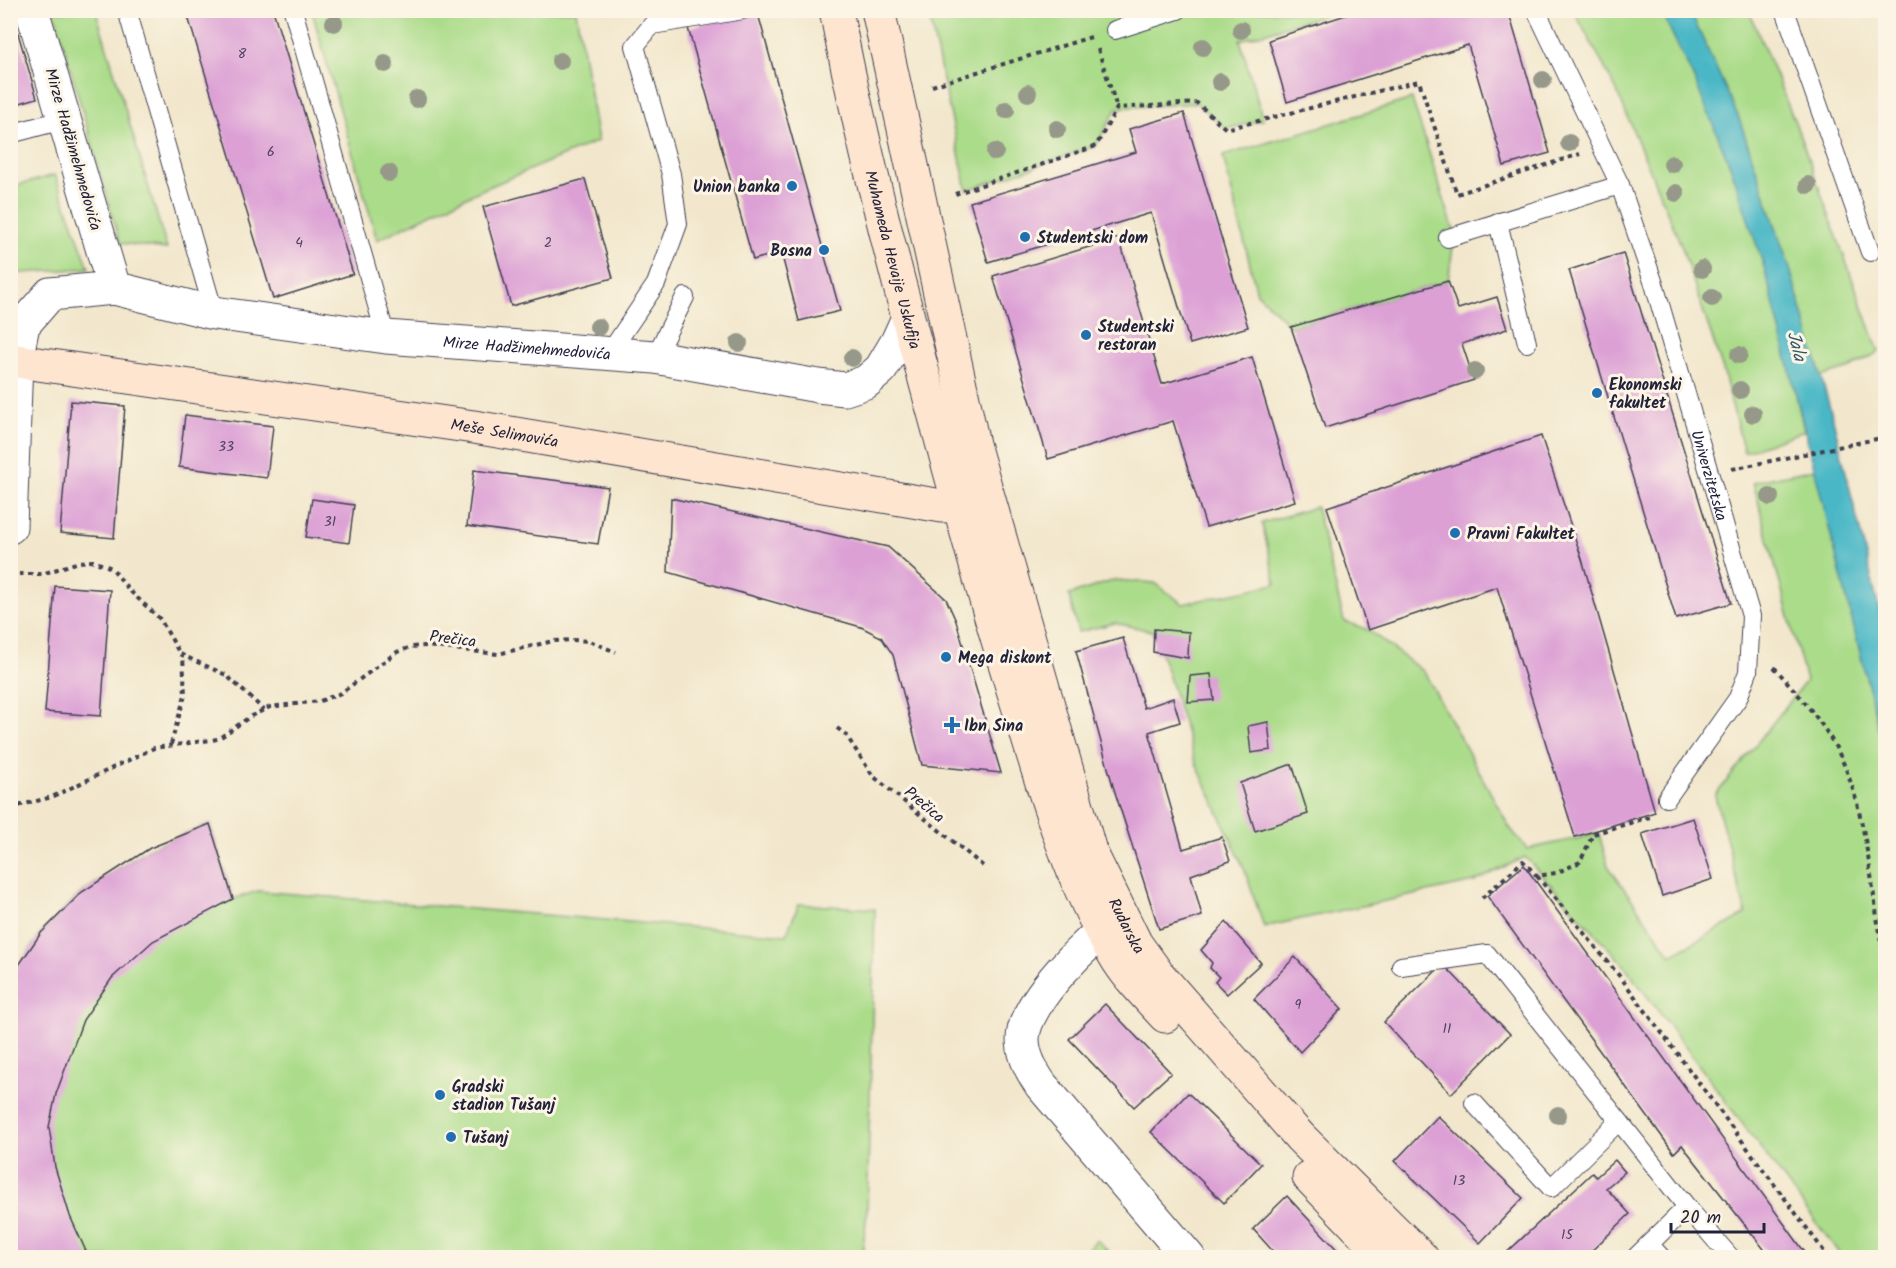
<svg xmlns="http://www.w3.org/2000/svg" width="1896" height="1268" font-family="Kalam,sans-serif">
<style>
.green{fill:#abdc8a;stroke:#667f62;stroke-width:1.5}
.water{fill:#4ab7c6;stroke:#366c80;stroke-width:1.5}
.building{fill:#dca0d5}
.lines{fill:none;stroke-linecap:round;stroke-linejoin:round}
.lane-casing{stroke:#414051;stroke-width:20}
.street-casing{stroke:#414051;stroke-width:35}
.secondary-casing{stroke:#414051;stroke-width:35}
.path{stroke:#414051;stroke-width:4;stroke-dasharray:4.5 4.5;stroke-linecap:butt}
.lane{stroke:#fff;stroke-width:18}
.street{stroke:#fff;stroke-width:33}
.secondary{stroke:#fde5d0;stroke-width:33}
.tree{fill:#969989}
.poi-dot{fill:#1f6fb2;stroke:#fcf5e5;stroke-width:2}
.labels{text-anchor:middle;stroke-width:6;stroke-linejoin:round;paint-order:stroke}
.number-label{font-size:14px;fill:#504262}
.street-label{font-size:16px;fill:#22223b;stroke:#fcf5e5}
.poi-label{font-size:16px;font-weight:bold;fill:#22223b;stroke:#fcf5e5;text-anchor:start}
.water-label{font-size:18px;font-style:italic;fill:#30566c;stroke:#fcf5e5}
</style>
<rect width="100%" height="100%" fill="#fcf5e5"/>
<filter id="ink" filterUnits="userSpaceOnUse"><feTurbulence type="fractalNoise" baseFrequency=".0167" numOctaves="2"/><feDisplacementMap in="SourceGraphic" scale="12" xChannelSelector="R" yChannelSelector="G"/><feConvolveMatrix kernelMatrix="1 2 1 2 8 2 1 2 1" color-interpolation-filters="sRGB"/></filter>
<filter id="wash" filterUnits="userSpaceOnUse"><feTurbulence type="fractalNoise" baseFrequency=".008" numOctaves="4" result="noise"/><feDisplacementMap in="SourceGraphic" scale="24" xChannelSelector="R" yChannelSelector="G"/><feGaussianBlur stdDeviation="1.35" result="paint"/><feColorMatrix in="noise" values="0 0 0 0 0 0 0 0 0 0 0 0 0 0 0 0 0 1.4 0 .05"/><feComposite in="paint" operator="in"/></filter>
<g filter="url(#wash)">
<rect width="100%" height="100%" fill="#f2e7cc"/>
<!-- green -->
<g class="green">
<path d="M54,11H96L167,249L120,243Z"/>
<path d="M312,11H576L598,141L479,191L377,240Z"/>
<path d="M928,11H1337L1240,40L1263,120L1226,129L1197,103L1117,108L1096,146L967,190Z"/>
<path d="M1574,11H1749L1795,122L1879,352L1850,368L1794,385L1804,431L1744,452L1723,370L1681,245L1615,87Z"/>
<path d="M1412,99L1455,234L1448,281L1291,327L1257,293L1223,156Z"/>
<path d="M55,175L89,268L11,274V187Z"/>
<path d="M1819,468L1885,759V1257H1842L1624,965L1525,857L1474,882L1264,927L1244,868L1195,761L1167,670L1152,631L1115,623L1078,632L1069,595L1115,580L1155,583L1183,604L1276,584L1262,523L1316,507L1344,621L1368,630L1424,672L1510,828L1527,849L1599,834L1608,866L1671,955L1746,914L1715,796L1806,681L1753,482Z"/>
<path d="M210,824L233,899L258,891L786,935L799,904L875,909L867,1212L862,1257L11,1258V978L41,933L82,892L150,848Z"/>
<path d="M1097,1240L1114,1257H1079Z"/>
</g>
<!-- water -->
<path class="water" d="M1661,11H1690L1739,118L1790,269L1832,415L1885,634V753L1765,270L1731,168L1694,79Z"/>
<g id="blocks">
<!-- building -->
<g class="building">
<path d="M186,10H273L353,274L273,299Z"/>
<path d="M752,10H757L840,311L799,321L781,252L753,260L688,28Z"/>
<path d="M1361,10H1508L1550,153L1504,166L1468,45L1287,102L1269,40Z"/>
<path d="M15,23L37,98L10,106V25Z"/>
<path d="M1184,113L1248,327L1190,344L1151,213L988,262L970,202L1136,152L1129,129Z"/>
<path d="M585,179L613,278L511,306L483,207Z"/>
<path d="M1119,238L1162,384L1252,357L1295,501L1206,527L1173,421L1048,459L993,276Z"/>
<path d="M1623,253L1731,603L1676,619L1569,270Z"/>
<path d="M1448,281L1458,309L1497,297L1507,329L1462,344L1474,380L1325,428L1291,327Z"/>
<path d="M71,401L125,406L114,538L60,533Z"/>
<path d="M185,415L273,426L267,478L179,467Z"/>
<path d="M1541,436L1582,559L1655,812L1575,837L1497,587L1368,630L1327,507Z"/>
<path d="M474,470L608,487L598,544L467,526Z"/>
<path d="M671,498L888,547L946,599L956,621L1001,773L922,765L893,655L881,637L861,627L668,572Z"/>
<path d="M312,499L354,505L349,543L306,537Z"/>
<path d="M55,586L110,590L101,716L45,712Z"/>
<path d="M1154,629L1189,632L1188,658L1153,652Z"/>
<path d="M1123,638L1144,708L1173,698L1180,722L1149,732L1183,849L1222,837L1230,861L1191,875L1202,916L1159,929L1113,786L1076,651Z"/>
<path d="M1211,674L1214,700L1188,702L1190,676Z"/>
<path d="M1268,722L1271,750L1251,753L1248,726Z"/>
<path d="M1292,764L1308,814L1255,831L1240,783Z"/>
<path d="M1693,818L1713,879L1662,896L1642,834Z"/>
<path d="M210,824L233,899L153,941L112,978L83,1020L56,1094L49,1127L55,1167L70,1216L89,1258H10V978L41,933L82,892L150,848Z"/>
<path d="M1524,865L1809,1258H1771L1682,1145L1674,1153L1487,896Z"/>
<path d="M1226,922L1261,963L1227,994L1215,982L1219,977L1210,968L1212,963L1201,950Z"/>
<path d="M1295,957L1342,1009L1300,1052L1254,999Z"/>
<path d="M1443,964L1510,1034L1451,1094L1384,1022Z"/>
<path d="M1105,1004L1171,1073L1134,1107L1069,1039Z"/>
<path d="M1188,1093L1261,1164L1224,1203L1151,1132Z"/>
<path d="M1438,1116L1523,1198L1480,1243L1395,1161Z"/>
<path d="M1615,1160L1625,1172L1606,1188L1630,1214L1584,1258H1501L1592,1173L1596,1177Z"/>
<path d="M1287,1196L1298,1208L1345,1258H1279L1253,1229Z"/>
</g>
</g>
</g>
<g filter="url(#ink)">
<use href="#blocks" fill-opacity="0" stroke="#414051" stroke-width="1.5"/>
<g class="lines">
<defs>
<g id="lane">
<path d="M127,10L214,313"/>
<path d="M293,10L386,337"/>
<path id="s1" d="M1536,10L1620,185L1654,284L1751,616L1748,672L1738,698L1667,798"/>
<path d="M1785,10L1870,252"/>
<path d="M1115,30L1178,10"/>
<path d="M10,134L66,119"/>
<path d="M1498,222L1527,343"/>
<path d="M1448,238L1620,185"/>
<path d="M610,352L656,284L678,224L671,174L635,46L652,25L743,10"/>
<path d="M655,357L685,297"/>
<path d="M1401,966L1487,954L1687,1207"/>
<path d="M1474,1103L1551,1188L1619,1121"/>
<path d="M1649,1244L1662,1258"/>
<path d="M1635,1258L1687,1207L1731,1258"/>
</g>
<g id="street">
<path id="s2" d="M114,288L214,313L386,337L655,357L818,386L845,389L866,382L881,369L897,342L907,320"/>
<path d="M10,527L16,360L23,325L50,294L114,288L32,10"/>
<path d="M1121,916C1092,936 1023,1002 1023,1039C1023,1056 1032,1072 1041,1085L1189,1258"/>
</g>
<g id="secondary">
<path id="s3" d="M836,10C868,177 914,341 959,504C979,578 1001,652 1024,725C1048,804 1072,883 1114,954C1127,977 1147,996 1165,1016"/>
<path id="s4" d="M878,10L973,444L1090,851L1136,944L1157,973L1300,1137L1422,1258"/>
<path id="s5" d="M10,360L474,427L942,506L978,504"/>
<path d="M1309,1177L1387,1258"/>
</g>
</defs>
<!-- lane casing -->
<use href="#lane" class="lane-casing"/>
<!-- street casing -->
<use href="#street" class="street-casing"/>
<!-- secondary casing -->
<use href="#secondary" class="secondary-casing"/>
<!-- path -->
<g class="path">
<path d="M1098,49L1117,108"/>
<path d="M932,86L1091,37"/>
<path d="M955,194L1096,146L1117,108L1197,103L1226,129L1419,81L1457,194L1580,154"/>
<path d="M1732,469L1886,437"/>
<path d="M10,574H42L79,562L93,561L112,568L129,590L160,619L180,654L226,675L264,710"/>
<path d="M1774,667C1796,692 1819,717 1835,746C1869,807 1871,900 1886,968"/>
<path d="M837,728L846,735L873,776L983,866"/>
<path d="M171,744L185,695L183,656"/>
<path d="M10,808L52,797L154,748L218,739L251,716L270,707L320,701L341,693L397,652L411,647L426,646L498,654L553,641L572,640L589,641L616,652"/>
<path d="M1537,876L1621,978L1829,1258"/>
<path d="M1482,898L1523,861L1537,876L1556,873L1580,862L1593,834L1650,817"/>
</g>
<!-- lane -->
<use href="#lane" class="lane"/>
<!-- street -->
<use href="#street" class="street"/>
<!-- secondary -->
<use href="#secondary" class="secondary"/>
</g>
<!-- trees -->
<g class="tree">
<circle cx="334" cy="23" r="9"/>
<circle cx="1241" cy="30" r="9"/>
<circle cx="1203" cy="47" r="9"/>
<circle cx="560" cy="61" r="9"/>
<circle cx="385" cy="64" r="9"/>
<circle cx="1543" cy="80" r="9"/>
<circle cx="1220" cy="82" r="9"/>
<circle cx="1028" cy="93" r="9"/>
<circle cx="417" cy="99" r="9"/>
<circle cx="1006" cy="110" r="9"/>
<circle cx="1057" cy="129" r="9"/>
<circle cx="1569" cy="143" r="9"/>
<circle cx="995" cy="152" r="9"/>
<circle cx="1672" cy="164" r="9"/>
<circle cx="389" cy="173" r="9"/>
<circle cx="1808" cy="185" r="9"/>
<circle cx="1676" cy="193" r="9"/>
<circle cx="1702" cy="269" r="9"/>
<circle cx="1712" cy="298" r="9"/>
<circle cx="598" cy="327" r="9"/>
<circle cx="739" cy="343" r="9"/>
<circle cx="1739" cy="355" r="9"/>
<circle cx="852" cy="358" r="9"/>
<circle cx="1475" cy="371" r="9"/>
<circle cx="1740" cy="390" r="9"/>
<circle cx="1753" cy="414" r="9"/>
<circle cx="1770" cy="497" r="9"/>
<circle cx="1558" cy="1115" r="9"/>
</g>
</g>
<!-- markers -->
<g class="poi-dot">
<circle cx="792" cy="186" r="6"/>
<circle cx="1025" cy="237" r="6"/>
<circle cx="824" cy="250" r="6"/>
<circle cx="1086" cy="335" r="6"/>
<circle cx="1597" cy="393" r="6"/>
<circle cx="1455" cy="533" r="6"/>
<circle cx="946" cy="657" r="6"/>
<path d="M949 716h6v6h6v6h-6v6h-6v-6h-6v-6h6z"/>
<circle cx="440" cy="1095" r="6"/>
<circle cx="451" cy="1137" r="6"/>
</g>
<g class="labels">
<!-- number labels -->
<g class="number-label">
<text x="242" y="58">8</text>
<text x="271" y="156">6</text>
<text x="299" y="247">4</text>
<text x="548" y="247">2</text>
<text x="226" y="451">33</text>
<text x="330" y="526">31</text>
<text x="1298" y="1009">9</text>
<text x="1447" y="1033">11</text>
<text x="1459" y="1185">13</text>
<text x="1567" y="1239">15</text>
</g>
<!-- street labels -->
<g class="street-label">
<text transform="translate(74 149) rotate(74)" y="6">Mirze Hadžimehmedovića</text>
<text dy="6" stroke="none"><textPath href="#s3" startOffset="256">Muhameda Hevaije Uskufija</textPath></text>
<text dy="6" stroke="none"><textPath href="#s2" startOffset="418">Mirze Hadžimehmedovića</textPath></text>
<text dy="6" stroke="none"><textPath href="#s5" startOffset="500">Meše Selimovića</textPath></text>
<text dy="6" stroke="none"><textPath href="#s1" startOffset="498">Univerzitetska</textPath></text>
<text transform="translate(453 638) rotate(7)" y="6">Prečica</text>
<text transform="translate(925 804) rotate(40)" y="6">Prečica</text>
<text dy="6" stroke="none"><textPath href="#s4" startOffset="951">Rudarska</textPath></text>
</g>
<!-- poi labels -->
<g class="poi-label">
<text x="780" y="192" text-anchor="end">Union banka</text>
<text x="1037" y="243">Studentski dom</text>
<text x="812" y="256" text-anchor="end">Bosna</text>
<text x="1098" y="332">Studentski<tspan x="1098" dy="18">restoran</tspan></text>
<text x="1609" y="390">Ekonomski<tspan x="1609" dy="18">fakultet</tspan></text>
<text x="1467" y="539">Pravni Fakultet</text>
<text x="958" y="663">Mega diskont</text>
<text x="964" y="731">Ibn Sina</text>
<text x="452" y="1092">Gradski<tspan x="452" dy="18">stadion Tušanj</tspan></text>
<text x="463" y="1143">Tušanj</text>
</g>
<!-- water labels -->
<g class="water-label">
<text transform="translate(1797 346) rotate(76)" y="6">Jala</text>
</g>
</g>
<!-- margin -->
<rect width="1896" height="1268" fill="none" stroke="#fcf5e5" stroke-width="36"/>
<!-- scale -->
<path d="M1671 1223v9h93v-9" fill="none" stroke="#22223b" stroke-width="3"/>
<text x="1680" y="1223" font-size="18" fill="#22223b" stroke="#fcf5e5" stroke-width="4.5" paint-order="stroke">20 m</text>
</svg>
